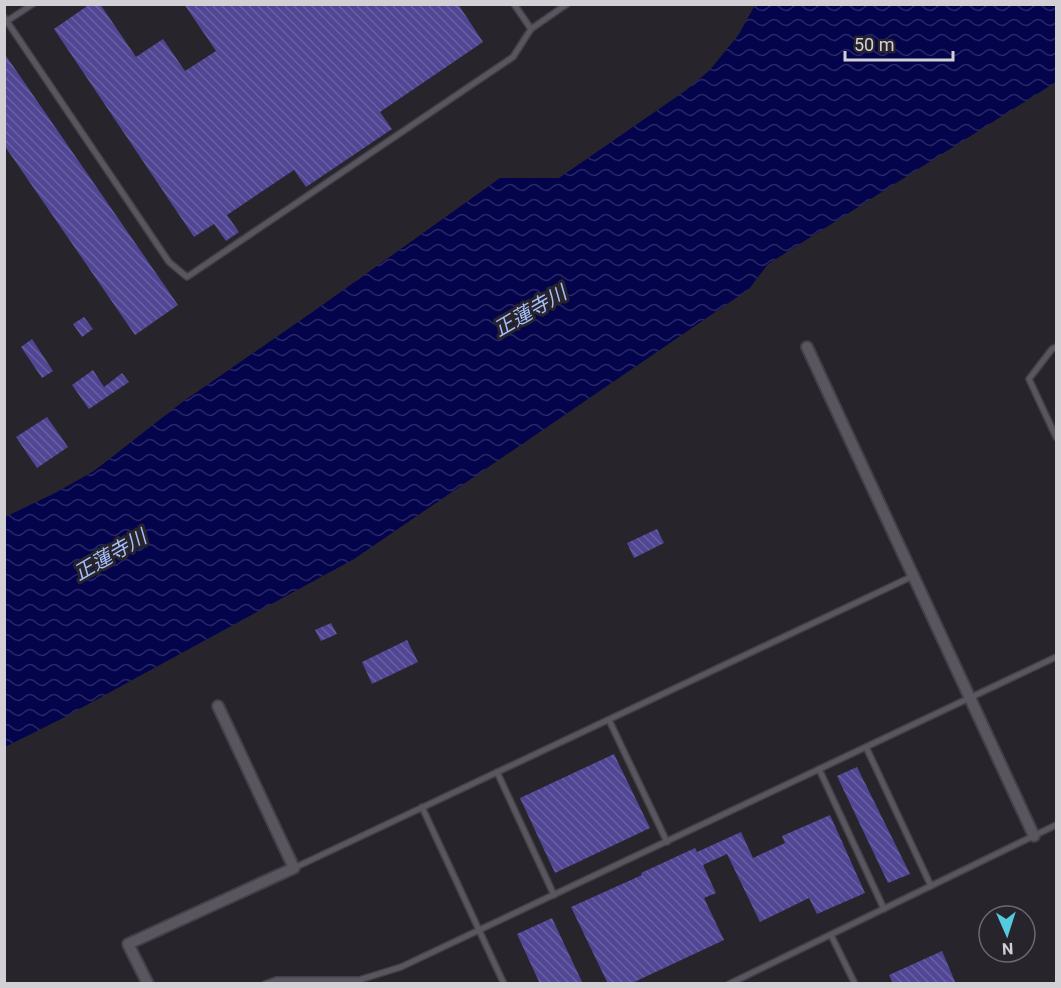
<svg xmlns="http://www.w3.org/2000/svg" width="1061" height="988" font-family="Roboto,'Noto Sans JP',sans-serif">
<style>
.water{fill:url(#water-waves)}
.building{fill:url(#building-back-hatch)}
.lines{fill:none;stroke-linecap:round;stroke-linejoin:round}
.lane-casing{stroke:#424046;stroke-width:8}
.street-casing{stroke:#424046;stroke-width:14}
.lane{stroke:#5a565f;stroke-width:5}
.street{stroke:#5a565f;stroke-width:10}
.labels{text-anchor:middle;stroke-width:6;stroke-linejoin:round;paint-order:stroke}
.water-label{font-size:20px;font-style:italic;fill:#a5befc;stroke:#27242b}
</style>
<defs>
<pattern id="water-waves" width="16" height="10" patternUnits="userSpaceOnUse" patternTransform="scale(1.5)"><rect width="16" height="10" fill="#04044d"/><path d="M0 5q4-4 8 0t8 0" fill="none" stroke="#282866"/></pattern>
<pattern id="building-back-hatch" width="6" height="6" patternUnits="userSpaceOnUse" patternTransform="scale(1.5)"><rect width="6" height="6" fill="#504694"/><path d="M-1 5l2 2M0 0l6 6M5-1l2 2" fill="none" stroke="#6860a2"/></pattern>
</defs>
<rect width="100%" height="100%" fill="#27242b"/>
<!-- water -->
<path class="water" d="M755,5H1056V82L768,264L749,289L354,559L59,720L5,747V517L55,493L94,471L181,403L314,311L500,178H559L685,91L710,70L739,34Z"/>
<!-- building -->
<g class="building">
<path d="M90,4H100L136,57L163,39L185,71L216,51L184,4H458L483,42L380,112L392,129L306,187L294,170L227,215L239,232L226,241L214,224L194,237L54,29Z"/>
<path d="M4,53L178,305L135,335L4,145Z"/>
<path d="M84,317L93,329L82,337L73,324Z"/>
<path d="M32,339L53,371L42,378L21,347Z"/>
<path d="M93,370L104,387L122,373L129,382L89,409L72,385Z"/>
<path d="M47,417L68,447L37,468L16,437Z"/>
<path d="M657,529L664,543L634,558L627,543Z"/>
<path d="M331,623L337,634L321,641L315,630Z"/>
<path d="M407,640L418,662L372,684L362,662Z"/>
<path d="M614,754L650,828L555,873L520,798Z"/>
<path d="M857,767L910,874L888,883L837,776Z"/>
<path d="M830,815L865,893L817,914L809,898L760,922L727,854L703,865L716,893L704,898L724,940L630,984H608L571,907L642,875L641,873L695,848L697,852L741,832L753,858L785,843L782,836Z"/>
<path d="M552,918L583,984H540L517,934Z"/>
<path d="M942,951L956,984H893L889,975Z"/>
</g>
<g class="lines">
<defs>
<g id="lane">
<path d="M514,4L531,29L567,4"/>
<path d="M4,17L169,262L187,277L513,57L531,29"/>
<path d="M7,21L33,4"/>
<path d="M1056,347L1052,349L1029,379L1056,437"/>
<path d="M609,720L667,842"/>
<path d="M866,747L931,886"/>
<path d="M819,769L884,909"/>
<path d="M497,772L554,895"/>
<path d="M422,807L504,984"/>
<path d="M294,868L913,576"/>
<path d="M831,935L855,984"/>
<path d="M265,984L276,980H359L401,967L1056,657"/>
<path d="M729,984L1056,825"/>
</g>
<g id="street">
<path d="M807,347L1034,836"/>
<path d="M148,984L128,944L294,868L218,706"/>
</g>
</defs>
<!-- lane casing -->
<use href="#lane" class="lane-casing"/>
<!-- street casing -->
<use href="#street" class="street-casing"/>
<!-- lane -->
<use href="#lane" class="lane"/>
<!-- street -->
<use href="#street" class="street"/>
</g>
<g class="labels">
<!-- water labels -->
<g class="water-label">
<text transform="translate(530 311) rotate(-30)" y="7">正蓮寺川</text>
<text transform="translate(110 555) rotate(-30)" y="7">正蓮寺川</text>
</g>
</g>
<!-- border -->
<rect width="1061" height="988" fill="none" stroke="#d2d0d5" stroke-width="12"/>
<!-- north arrow -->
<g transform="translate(1007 934) rotate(177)"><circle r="28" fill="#27242b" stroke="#6b696f" stroke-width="1.5"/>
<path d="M0-4.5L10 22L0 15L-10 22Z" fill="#55cadf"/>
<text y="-9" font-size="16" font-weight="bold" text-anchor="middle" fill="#d2d0d5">N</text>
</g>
<!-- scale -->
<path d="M845 51v9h108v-9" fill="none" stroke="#d2d0d5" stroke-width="3"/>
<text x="854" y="51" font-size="18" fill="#d2d0d5" stroke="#27242b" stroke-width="4.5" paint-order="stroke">50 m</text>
</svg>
